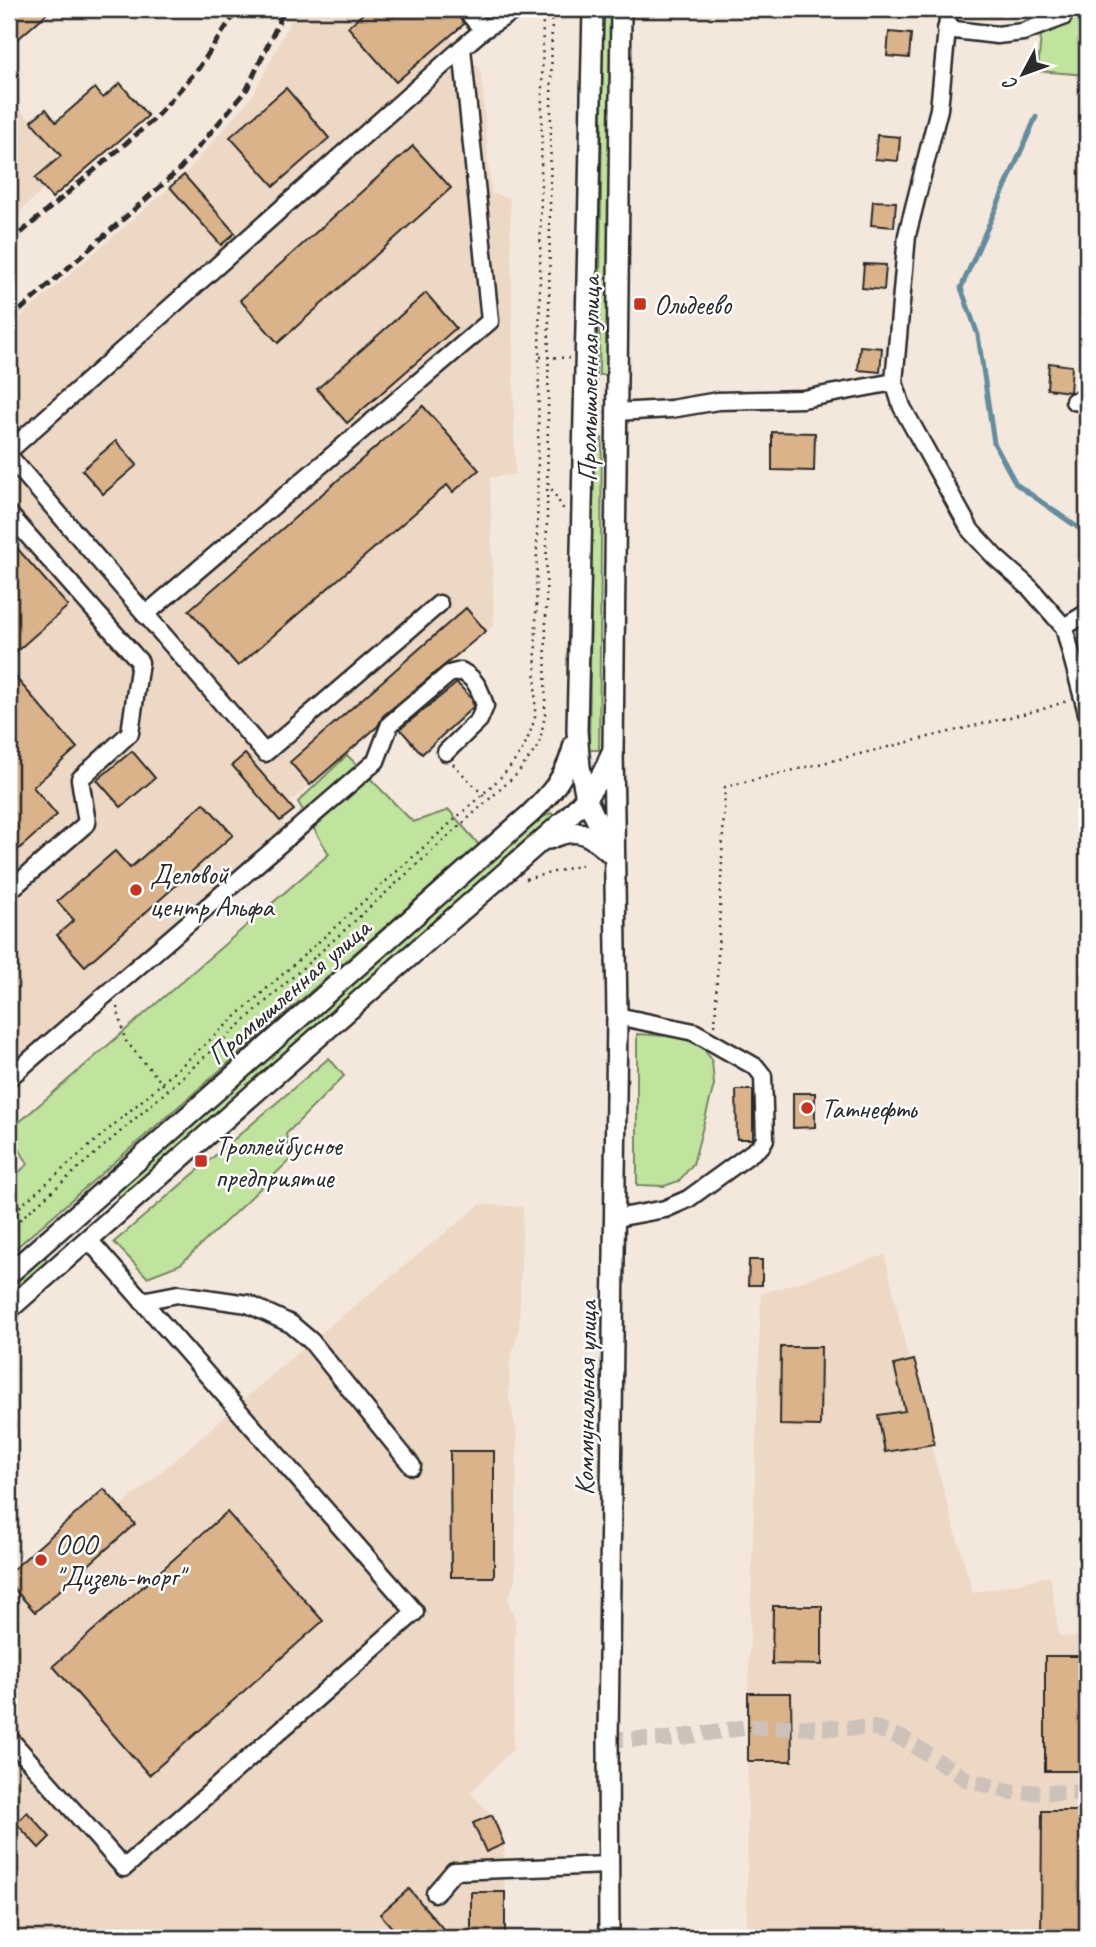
<svg xmlns="http://www.w3.org/2000/svg" width="1096" height="1947" font-family="Caveat,sans-serif">
<style>
.built{fill:#ecd8c4}
.green{fill:#c0e39d;stroke:#768764;stroke-width:2}
.lines{fill:none;stroke-linecap:round;stroke-linejoin:round}
.stream{stroke:#648d9e;stroke-width:5}
.building{fill:#dab38b;stroke:#2b2b2b;stroke-width:2}
.minor-tunnel{stroke:#ccc2b9;stroke-width:16;stroke-dasharray:16 8;stroke-linecap:butt}
.minor-casing{stroke:#2b2b2b;stroke-width:21}
.major-casing{stroke:#2b2b2b;stroke-width:24}
.path{stroke:#2b2b2b;stroke-width:2.5;stroke-dasharray:2 5;stroke-linecap:butt}
.minor{stroke:#fff;stroke-width:16}
.major{stroke:#fff;stroke-width:19}
.rail{stroke:#2b2b2b;stroke-width:5;stroke-dasharray:10 5;stroke-linecap:butt}
.poi-dot{fill:#c8321e;stroke:#fff;stroke-width:2.5}
.labels{text-anchor:middle;stroke-width:5;stroke-linejoin:round;paint-order:stroke}
.poi-label{font-size:28px;fill:#2b2b2b;stroke:#fff;text-anchor:start}
.street-label{font-size:28px;fill:#2b2b2b;stroke:#fff}
</style>
<rect width="100%" height="100%" fill="#f4e8dc"/>
<filter id="ink" filterUnits="userSpaceOnUse"><feTurbulence type="fractalNoise" baseFrequency=".0143" numOctaves="2"/><feDisplacementMap in="SourceGraphic" scale="14" xChannelSelector="R" yChannelSelector="G"/><feConvolveMatrix kernelMatrix="1 2 1 2 8 2 1 2 1" color-interpolation-filters="sRGB"/></filter>
<g filter="url(#ink)">
<!-- built -->
<g class="built">
<path d="M297,9H411L418,16L426,9H454L465,22L450,36L481,71L491,193L510,198L515,474L490,477L494,625L289,803L294,810L281,821L287,828L9,1068V327L184,175L253,95Z"/>
<path d="M9,96L61,156L35,178L44,189L9,221Z"/>
<path d="M481,1204L523,1207L519,1328L510,1361L509,1397L517,1434L515,1580L508,1599L515,1620L513,1749L470,1793L492,1815L504,1844L505,1938H9V1611L22,1598L9,1583V1573L104,1489L121,1507L311,1341Z"/>
<path d="M885,1255L918,1401L973,1593L1050,1576L1059,1636L1087,1638V1938H747L748,1693L761,1294Z"/>
</g>
<!-- green -->
<g class="green">
<path d="M603,9H612L608,375H599Z"/>
<path d="M1043,9H1087V75L1038,71Z"/>
<path d="M593,438H602L599,750H589Z"/>
<path d="M347,755L413,822L449,810L479,845L9,1254V1181L28,1164L9,1131L329,854L298,802Z"/>
<path d="M551,813L555,816L545,826L121,1198L115,1191L535,822Z"/>
<path d="M637,1034L681,1037L702,1047L712,1060L714,1085L693,1164L679,1181L664,1186L637,1185Z"/>
<path d="M329,1058L344,1076L286,1134L291,1159L181,1264L147,1277L114,1242Z"/>
<path d="M43,1255L49,1262L9,1298V1285Z"/>
</g>
<g class="lines">
<!-- stream -->
<path class="stream" d="M1036,117L961,288L978,335L994,443L1016,484L1087,534"/>
</g>
<!-- building -->
<g class="building">
<path d="M9,9H52L18,39L9,28Z"/>
<path d="M368,9H453L464,24L396,82L348,27Z"/>
<path d="M889,32L911,34L909,58L887,56Z"/>
<path d="M120,83L148,116L52,198L35,178L61,156L31,121L46,109L56,122L95,88L103,98Z"/>
<path d="M286,88L329,138L274,186L230,137Z"/>
<path d="M877,135L900,137L898,161L875,159Z"/>
<path d="M413,146L451,188L278,343L240,300Z"/>
<path d="M184,175L235,233L221,245L170,187Z"/>
<path d="M873,201L896,202L894,227L871,225Z"/>
<path d="M864,264L886,265L884,290L862,288Z"/>
<path d="M426,293L456,328L347,423L317,389Z"/>
<path d="M860,346L882,348L880,372L858,370Z"/>
<path d="M1049,363L1072,366L1070,392L1047,389Z"/>
<path d="M423,406L479,470L453,492L447,485L238,666L189,610Z"/>
<path d="M772,432L815,433L814,471L772,470Z"/>
<path d="M116,441L137,465L103,494L82,470Z"/>
<path d="M9,539L68,606L9,658Z"/>
<path d="M466,608L486,631L383,716L378,726L310,785L290,762Z"/>
<path d="M9,670L77,748L33,787L57,815L9,858Z"/>
<path d="M457,683L472,699L473,707L422,754L400,729Z"/>
<path d="M132,751L155,778L121,807L97,780Z"/>
<path d="M245,754L294,810L280,821L232,765Z"/>
<path d="M204,803L233,835L85,966L57,935L74,920L57,901L115,851L130,868Z"/>
<path d="M736,1090H753V1139H737Z"/>
<path d="M793,1093H815V1127L793,1128Z"/>
<path d="M749,1260H762V1285H748Z"/>
<path d="M781,1347H821L820,1426L780,1425Z"/>
<path d="M914,1360L928,1407L934,1444L885,1452L878,1415L905,1411L894,1365Z"/>
<path d="M450,1451H494V1577H451Z"/>
<path d="M104,1489L135,1524L35,1612L9,1583V1573Z"/>
<path d="M227,1512L323,1621L149,1775L53,1666Z"/>
<path d="M773,1606H822V1665L772,1664Z"/>
<rect x="1045" y="1656" width="42" height="115"/>
<path d="M748,1693H791L792,1761H748Z"/>
<path d="M1042,1811H1087V1938H1041Z"/>
<path d="M27,1812L50,1837L39,1848L16,1823Z"/>
<path d="M492,1815L504,1844L486,1852L473,1823Z"/>
<path d="M409,1889L451,1938H401L380,1914Z"/>
<rect x="471" y="1892" width="34" height="46"/>
</g>
<g class="lines">
<!-- minor-tunnel -->
<path class="minor-tunnel" d="M608,1739H668L748,1727L875,1728L904,1739L966,1779L1011,1792L1087,1793"/>
<defs>
<g id="minor">
<path d="M465,9L483,30"/>
<path d="M946,29L997,35L1023,32L1063,17"/>
<path d="M462,48L483,30L517,9"/>
<path d="M894,382L902,407L971,531L995,557L1030,588L1064,627L1087,713"/>
<path d="M1074,401L1087,403"/>
<path d="M615,412L671,409L718,401L803,399L894,382L907,235L939,109L949,9"/>
<path d="M9,451L462,48L490,321L145,615"/>
<path d="M9,456L265,753L439,604"/>
<path d="M9,514L140,662L130,733L80,779L87,823L9,891"/>
<path d="M1064,627L1087,613"/>
<path d="M9,1078L376,761L390,724L449,674L461,671C476,679 480,689 485,706L479,720L446,752"/>
<path d="M616,1218L665,1209L688,1199L761,1146L765,1139L763,1076L756,1067L694,1032L617,1016"/>
<path d="M142,1301L178,1294L248,1304L291,1324L311,1341L412,1466"/>
<path d="M9,1738L124,1868L415,1612L88,1239"/>
<path d="M435,1893L454,1871L608,1865"/>
</g>
<g id="major">
<path d="M593,9L577,731L580,767L586,798L611,851"/>
<path d="M549,839C577,826 588,833 609,852"/>
<path d="M9,1274L530,814C552,793 567,775 574,744"/>
<path d="M9,1309L566,819C585,800 602,780 611,754"/>
<path d="M609,1938L608,1739L617,1016L613,750L621,9"/>
</g>
</defs>
<!-- minor casing -->
<use href="#minor" class="minor-casing"/>
<!-- major casing -->
<use href="#major" class="major-casing"/>
<!-- path -->
<g class="path">
<path d="M540,357L569,358"/>
<path d="M548,483L564,510"/>
<path d="M453,764L487,799"/>
<path d="M526,879L582,865"/>
<path d="M117,1007L125,1040L167,1089"/>
<path d="M715,1026L725,787L1043,709L1067,701"/>
<path d="M9,1216L162,1083L475,801C506,773 524,758 535,717L543,9"/>
<path d="M9,1229L168,1090L517,774L539,745L545,715L552,9"/>
</g>
<!-- minor -->
<use href="#minor" class="minor"/>
<!-- major -->
<use href="#major" class="major"/>
<!-- rail -->
<g class="rail">
<path d="M9,243L153,120L198,69L238,9"/>
<path d="M9,320L180,169L247,89L285,9"/>
</g>
</g>
</g>
<!-- markers -->
<g class="poi-dot">
<rect x="633" y="297" width="14" height="14" rx="3.5"/>
<circle cx="136" cy="890" r="7"/>
<circle cx="807" cy="1108" r="7"/>
<rect x="194" y="1154" width="14" height="14" rx="3.5"/>
<circle cx="41" cy="1560" r="7"/>
</g>
<g class="labels">
<!-- poi labels -->
<g class="poi-label">
<text x="654" y="314">Ольдеево</text>
<text x="150" y="884">Деловой<tspan x="150" dy="32">центр Альфа</tspan></text>
<text x="821" y="1118">Татнефть</text>
<text x="215" y="1155">Троллейбусное<tspan x="215" dy="32">предприятие</tspan></text>
<text x="55" y="1554">ООО<tspan x="55" dy="32">"Дизель-торг"</tspan></text>
</g>
<!-- street labels -->
<g class="street-label">
<text transform="translate(588 379) rotate(-89)" y="10">Промышленная улица</text>
<text transform="translate(288 991) rotate(-41)" y="10">Промышленная улица</text>
<text transform="translate(585 1398) rotate(-89)" y="10">Коммунальная улица</text>
</g>
</g>
<!-- margin -->
<rect width="1096" height="1947" fill="none" stroke="#fff" stroke-width="35"/>
<rect x="18" y="18" width="1061" height="1912" fill="none" stroke="#2b2b2b" stroke-width="2.5" filter="url(#ink)"/>
<!-- north arrow -->
<g transform="translate(1023 74) rotate(229)" stroke="#ffffff" stroke-width="5" paint-order="stroke">
<path d="M0-5L12 26L0 18L-12 26Z" fill="#2b2b2b"/>
<text y="-10" font-size="19" font-weight="bold" text-anchor="middle" fill="#2b2b2b">С</text>
</g>
</svg>
